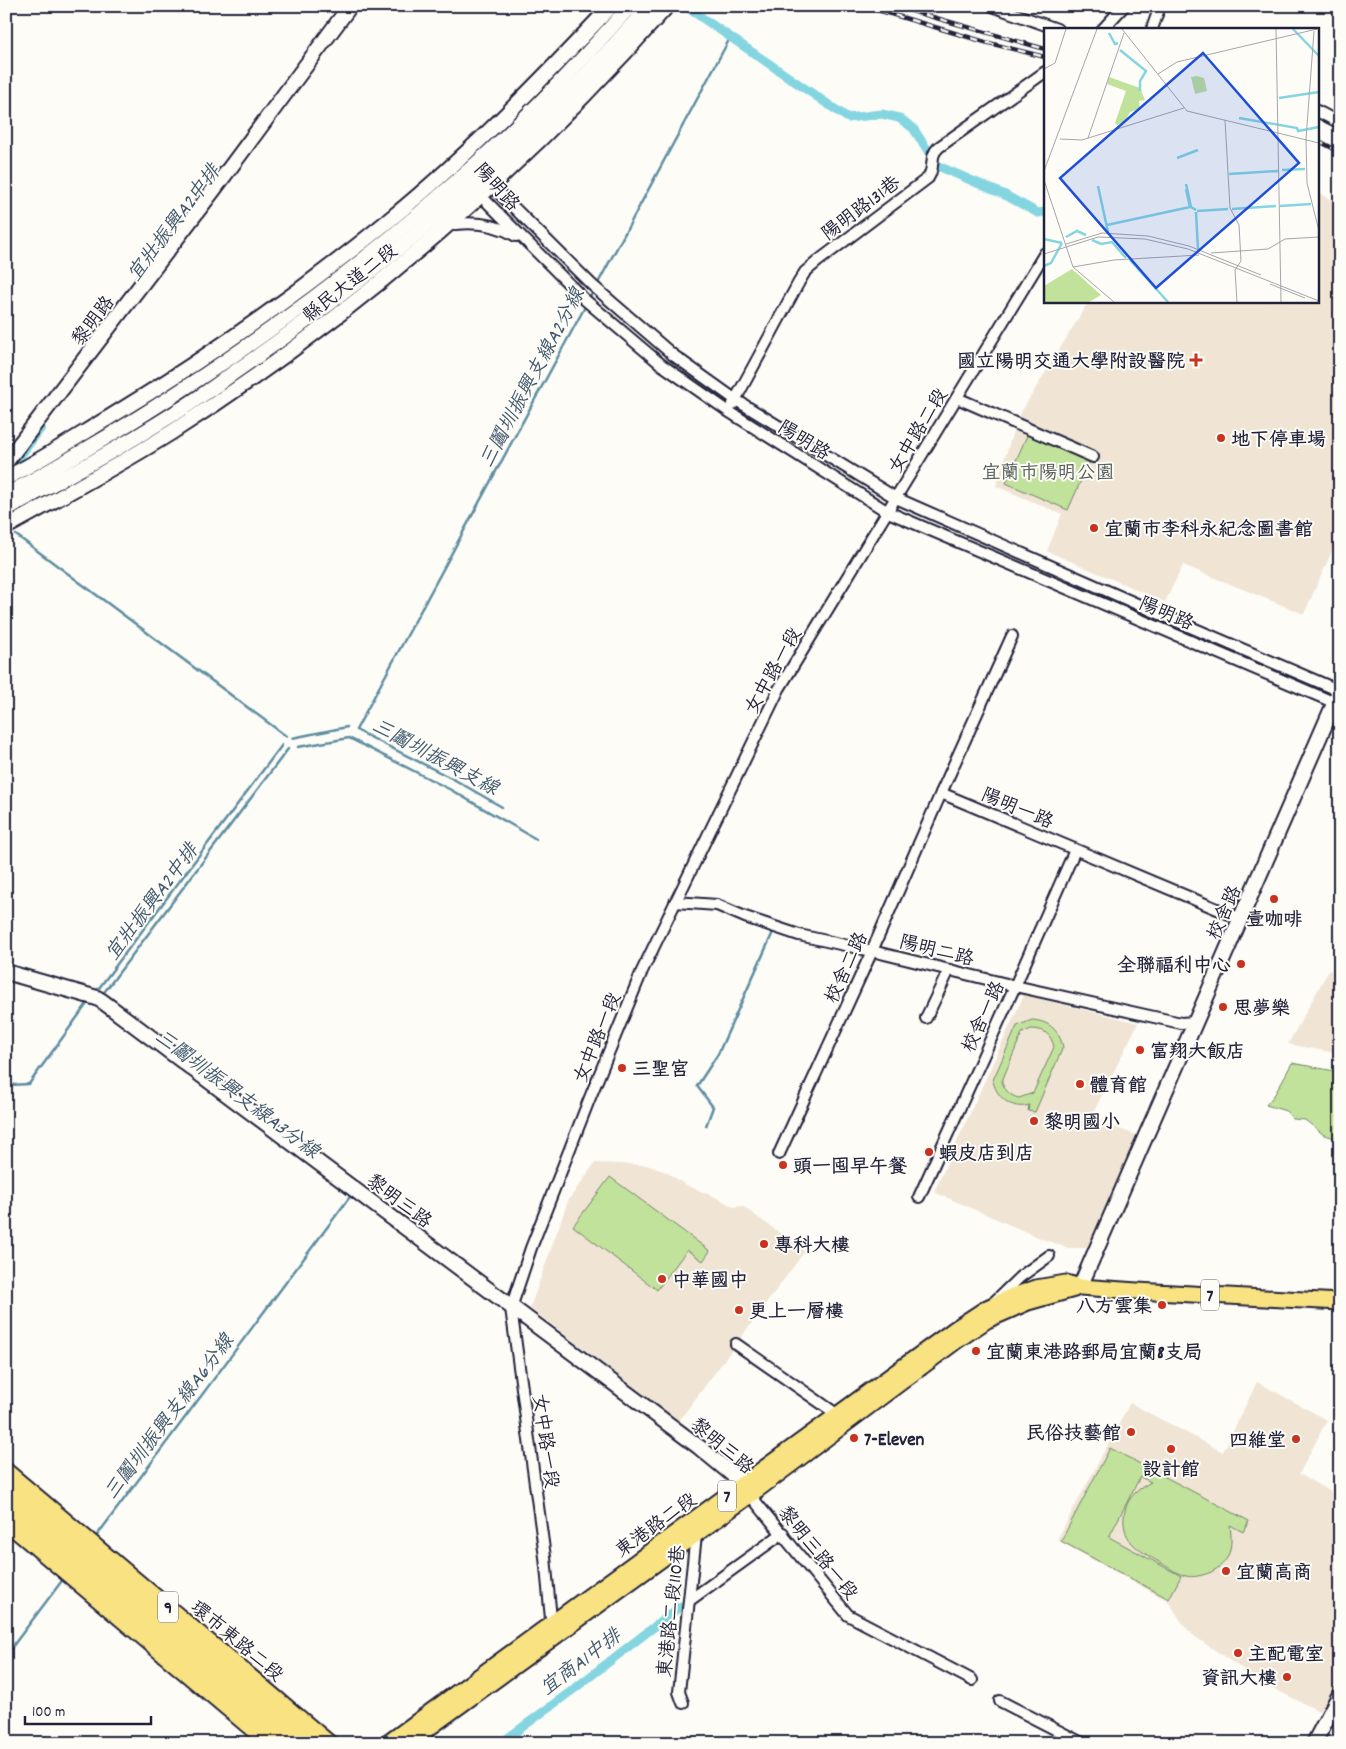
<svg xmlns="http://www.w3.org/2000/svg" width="1346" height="1749" font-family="Dekko,'LXGW WenKai TC',sans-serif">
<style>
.built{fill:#f0e4d4}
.green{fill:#c1e29b;stroke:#72826b;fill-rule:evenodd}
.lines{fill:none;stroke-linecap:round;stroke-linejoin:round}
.stream{stroke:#5d8d9f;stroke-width:2.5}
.canal{stroke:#85d5e1;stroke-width:9}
.street-casing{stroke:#22223b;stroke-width:14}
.secondary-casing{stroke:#22223b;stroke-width:18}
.primary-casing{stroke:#22223b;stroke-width:19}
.street{stroke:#fdfcf7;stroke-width:10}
.secondary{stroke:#fdfcf7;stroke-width:14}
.primary{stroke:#f8e281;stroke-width:15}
.rail-casing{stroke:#22223b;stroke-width:4.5}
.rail{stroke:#fdfcf7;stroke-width:2.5;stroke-dasharray:8;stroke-linecap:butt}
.poi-dot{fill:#c8321e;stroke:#fdfcf7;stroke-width:2}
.labels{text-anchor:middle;stroke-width:4;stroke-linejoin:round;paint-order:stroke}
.shield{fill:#fdfcf7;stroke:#646373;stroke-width:1}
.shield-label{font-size:18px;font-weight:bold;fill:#22223b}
.street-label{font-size:19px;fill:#22223b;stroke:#fdfcf7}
.poi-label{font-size:19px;font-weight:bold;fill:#22223b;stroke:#fdfcf7;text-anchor:start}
.park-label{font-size:19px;fill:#525c58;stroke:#fdfcf7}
.water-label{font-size:20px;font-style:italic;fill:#40586d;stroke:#fdfcf7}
.inset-river{fill:none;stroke:#85d5e1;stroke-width:2.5}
.inset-road{fill:none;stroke:#a5a5ac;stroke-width:1}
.view{fill:#1d4ed8;fill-opacity:0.15;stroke:#1d4ed8;stroke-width:2.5}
.inset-edge{fill:none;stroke:#22223b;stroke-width:2.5}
</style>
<rect width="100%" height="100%" fill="#fdfcf7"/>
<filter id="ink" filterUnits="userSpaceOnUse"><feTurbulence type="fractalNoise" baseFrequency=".02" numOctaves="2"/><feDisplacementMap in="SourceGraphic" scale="10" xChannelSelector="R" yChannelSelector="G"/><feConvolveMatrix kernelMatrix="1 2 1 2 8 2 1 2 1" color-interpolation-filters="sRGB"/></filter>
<g filter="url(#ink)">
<!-- built -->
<g class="built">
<path d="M1317,191L1340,206V533L1304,614L1183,565L1165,602L1047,551L1062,514L996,486L1017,419L1089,301H1317Z"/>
<path d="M1329,970L1340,976V1054L1288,1044Z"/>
<path d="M1024,995L1138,1023L1093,1113L1103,1119L1100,1123L1137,1135L1088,1248H1068L1040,1238L934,1192Z"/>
<path d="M595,1163L646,1165L666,1172L686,1185L715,1197L734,1207L742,1206L805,1251L679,1421L530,1308L568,1201Z"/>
<path d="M1257,1382L1327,1420L1299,1474L1340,1497V1676L1323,1707L1319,1711L1266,1685L1194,1636L1183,1624L1168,1601L1057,1540L1130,1403L1223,1452Z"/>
</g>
<!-- green -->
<g class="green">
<path d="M1029,431L1091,458L1068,510L1006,483Z"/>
<path d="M1032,1020C1049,1021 1059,1030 1063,1047L1035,1112L1028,1111L1029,1105C1012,1111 995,1096 993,1080L1017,1026ZM1031,1029C1044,1029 1051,1034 1054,1047L1033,1093L1019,1098C1010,1096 1004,1090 1002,1081L1022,1033Z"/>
<path d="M1292,1063L1340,1072V1139L1324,1135L1305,1120L1293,1119L1286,1111L1266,1105L1275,1094Z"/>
<path d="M610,1177L710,1251L703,1261L687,1250L657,1290L573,1226Z"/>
<path d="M1110,1448L1249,1521L1243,1532L1230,1525C1233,1547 1231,1563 1209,1573C1203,1575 1193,1578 1186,1576C1177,1574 1167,1566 1159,1562C1149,1556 1139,1551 1131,1542C1120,1528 1122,1505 1135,1493C1140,1488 1146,1485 1151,1482L1140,1477L1109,1537L1181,1576L1169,1599L1061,1541Z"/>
</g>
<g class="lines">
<!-- stream -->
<g class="stream">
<path d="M597,285L730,38"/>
<path d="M588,300L594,290"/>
<path d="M16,535L286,736"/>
<path d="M292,738L347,727"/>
<path d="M298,747L349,738L451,790L536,839"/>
<path d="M502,807L455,780L356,730L586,305"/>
<path d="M96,992L282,745"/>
<path d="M102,995L288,749"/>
<path d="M6,1088L10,1085L29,1084L89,1001"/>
<path d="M706,1126L713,1107L697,1086L718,1054L774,930"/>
<path d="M411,1240L438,1261L439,1259"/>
<path d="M95,1538L352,1194"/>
<path d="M6,1655L64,1578"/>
</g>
<!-- canal -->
<g class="canal">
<path d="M685,6L848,118L882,114L899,118L913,128L938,166L1005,195L1038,213L1045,212"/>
<path d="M17,460L41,428"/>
<path d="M501,1743L574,1689L681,1606"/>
</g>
<defs>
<g id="street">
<path d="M992,6L1057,29"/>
<path d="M1103,29L1124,6"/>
<path d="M1152,29L1160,6"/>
<path d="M1317,111L1340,123"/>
<path d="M488,182L592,285L673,355L736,400L896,498L1153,611L1340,691"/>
<path d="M477,192L584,299L662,365L728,411L888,512L1340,705"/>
<path d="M448,225C473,221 495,223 516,236"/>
<path d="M957,398L1093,457"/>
<path d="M733,404L799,282L805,272L818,261L928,178C936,166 928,157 939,147L1045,72"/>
<path d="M1012,636L941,793L1241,919"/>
<path d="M675,902L717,905L745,917L799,935L872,951L1015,986L1181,1023L1194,1022"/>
<path d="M926,1018L949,970"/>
<path d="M779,1154L872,951L941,793"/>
<path d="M919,1197L1015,986L1075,850"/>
<path d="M994,1302L1020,1277L1049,1256"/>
<path d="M736,1344L838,1415"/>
<path d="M750,1495L848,1615L972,1680"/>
<path d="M690,1600L783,1533"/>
<path d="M552,1629L545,1557L511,1308L531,1248L589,1100L642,971L779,689L1045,253"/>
<path d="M1000,1701L1082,1743"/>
<path d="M683,1703L679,1692L696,1535L693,1531"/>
</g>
<g id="secondary">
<path d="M6,462L215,188L350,6"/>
<path d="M6,478C42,460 75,438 110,417C207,358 300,293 388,221C468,156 541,81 611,6"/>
<path d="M6,495C179,400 343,287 488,153C538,107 585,57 630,6"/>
<path d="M6,509C64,478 122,447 178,411C199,398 219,383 239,369C390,265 528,144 649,6"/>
<path d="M6,527C62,496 118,466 172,432C357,314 522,170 667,6"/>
<path d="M6,972L97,998L102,1001L699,1447L744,1484L749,1493"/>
<path d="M1080,1287L1340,690"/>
<path d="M1314,1743L1340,1694"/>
</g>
<g id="primary">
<path d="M6,1471L329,1743"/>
<path d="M6,1489L308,1743"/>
<path d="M6,1507L286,1743"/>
<path d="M6,1522L269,1743"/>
<path d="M388,1743L955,1329L987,1308L1013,1296L1036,1288L1066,1283L1080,1287L1137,1291L1340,1302"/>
<path d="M408,1743L750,1495L956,1341L987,1320L1028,1302L1074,1289"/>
</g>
</defs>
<!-- street casing -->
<use href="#street" class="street-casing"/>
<!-- secondary casing -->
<use href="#secondary" class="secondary-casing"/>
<!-- primary casing -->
<use href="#primary" class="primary-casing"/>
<!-- street -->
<use href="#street" class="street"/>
<!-- secondary -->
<use href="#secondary" class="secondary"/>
<!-- primary -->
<use href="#primary" class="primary"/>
<defs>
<g id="rail">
<path d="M864,6L985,42L1045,57"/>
<path d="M894,6L1045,49"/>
<path d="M1317,140L1340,152"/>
</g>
</defs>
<!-- rail casing -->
<use href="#rail" class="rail-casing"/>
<!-- rail -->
<use href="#rail" class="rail"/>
</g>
</g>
<!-- markers -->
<g class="poi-dot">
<path d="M1193.5 352.5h5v5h5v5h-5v5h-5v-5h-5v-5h5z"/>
<circle cx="1221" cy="438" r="5"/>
<circle cx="1094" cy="528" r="5"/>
<circle cx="1274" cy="899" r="5"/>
<circle cx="1241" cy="964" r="5"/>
<circle cx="1223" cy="1007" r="5"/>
<circle cx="1140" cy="1050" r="5"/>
<circle cx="622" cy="1068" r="5"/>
<circle cx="1080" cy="1084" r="5"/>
<circle cx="1034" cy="1121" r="5"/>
<circle cx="929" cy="1152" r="5"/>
<circle cx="783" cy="1165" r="5"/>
<circle cx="764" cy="1244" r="5"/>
<circle cx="662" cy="1279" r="5"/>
<circle cx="1162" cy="1305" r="5"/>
<circle cx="739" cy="1310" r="5"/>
<circle cx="976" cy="1351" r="5"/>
<circle cx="1131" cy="1432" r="5"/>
<circle cx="854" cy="1438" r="5"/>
<circle cx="1296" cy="1439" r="5"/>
<circle cx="1171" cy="1449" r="5"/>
<circle cx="1226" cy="1571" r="5"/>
<circle cx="1238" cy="1653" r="5"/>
<circle cx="1287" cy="1677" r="5"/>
</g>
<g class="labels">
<!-- shield labels -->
<g class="shield">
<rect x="1201" y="1279.5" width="18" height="31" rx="4"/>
<rect x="718" y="1480.5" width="18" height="31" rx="4"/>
<rect x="158" y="1591.5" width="20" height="31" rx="4"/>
</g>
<g class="shield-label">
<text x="1210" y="1301">7</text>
<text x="727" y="1502">7</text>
<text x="168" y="1613">9</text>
</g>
<!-- street labels -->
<g class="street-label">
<text transform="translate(498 186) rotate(48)" y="7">陽明路</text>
<text transform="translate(860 207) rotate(-37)" y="7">陽明路131巷</text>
<text transform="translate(349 282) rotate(-38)" y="7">縣民大道二段</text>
<text transform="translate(92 320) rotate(-53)" y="7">黎明路</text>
<text transform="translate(917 430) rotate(-59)" y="7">女中路二段</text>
<text transform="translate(805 439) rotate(32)" y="7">陽明路</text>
<text transform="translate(1167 612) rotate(23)" y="7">陽明路</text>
<text transform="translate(772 670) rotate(-61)" y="7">女中路一段</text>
<text transform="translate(1018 807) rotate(23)" y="7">陽明一路</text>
<text transform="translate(1223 912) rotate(-66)" y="7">校舍路</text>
<text transform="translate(937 949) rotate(14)" y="7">陽明二路</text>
<text transform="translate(845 967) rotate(-65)" y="7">校舍二路</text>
<text transform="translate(982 1016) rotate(-65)" y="7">校舍一路</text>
<text transform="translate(596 1037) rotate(-68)" y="7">女中路一段</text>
<text transform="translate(400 1200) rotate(37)" y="7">黎明三路</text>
<text transform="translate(547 1441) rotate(82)" y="7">女中路一段</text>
<text transform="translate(723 1445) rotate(40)" y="7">黎明三路</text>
<text transform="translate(655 1524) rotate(-36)" y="7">東港路二段</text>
<text transform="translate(819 1552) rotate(51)" y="7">黎明三路一段</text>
<text transform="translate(670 1611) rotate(-84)" y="7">東港路二段110巷</text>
<text transform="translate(238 1640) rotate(40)" y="7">環市東路二段</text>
</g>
<!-- poi labels -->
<g class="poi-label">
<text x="1185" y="367" text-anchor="end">國立陽明交通大學附設醫院</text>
<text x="1231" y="445">地下停車場</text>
<text x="1104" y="535">宜蘭市李科永紀念圖書館</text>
<text x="1274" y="925" text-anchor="middle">壹咖啡</text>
<text x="1231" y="971" text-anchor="end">全聯福利中心</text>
<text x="1233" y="1014">思夢樂</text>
<text x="1150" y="1057">富翔大飯店</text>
<text x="632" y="1075">三聖宮</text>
<text x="1090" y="1091">體育館</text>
<text x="1044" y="1128">黎明國小</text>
<text x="939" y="1159">蝦皮店到店</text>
<text x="793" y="1172">頭一囤早午餐</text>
<text x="774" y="1251">專科大樓</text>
<text x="672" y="1286">中華國中</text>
<text x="1152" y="1312" text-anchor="end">八方雲集</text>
<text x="749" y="1317">更上一層樓</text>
<text x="986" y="1358">宜蘭東港路郵局宜蘭8支局</text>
<text x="1121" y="1439" text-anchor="end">民俗技藝館</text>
<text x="864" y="1445">7-Eleven</text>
<text x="1286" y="1446" text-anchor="end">四維堂</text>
<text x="1171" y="1475" text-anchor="middle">設計館</text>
<text x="1236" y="1578">宜蘭高商</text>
<text x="1248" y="1660">主配電室</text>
<text x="1277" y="1684" text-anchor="end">資訊大樓</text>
</g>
<!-- park labels -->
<g class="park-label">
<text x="1048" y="478">宜蘭市陽明公園</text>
</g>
<!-- water labels -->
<g class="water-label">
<text transform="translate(173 222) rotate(-53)" y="7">宜壯振興A2中排</text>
<text transform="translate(531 377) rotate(-62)" y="7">三鬮圳振興支線A2分線</text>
<text transform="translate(436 756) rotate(28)" y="7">三鬮圳振興支線</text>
<text transform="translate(151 901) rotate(-53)" y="7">宜壯振興A2中排</text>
<text transform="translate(238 1093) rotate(37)" y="7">三鬮圳振興支線A3分線</text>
<text transform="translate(168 1416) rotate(-53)" y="7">三鬮圳振興支線A6分線</text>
<text transform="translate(580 1661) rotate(-37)" y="7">宜商A1中排</text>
</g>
</g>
<!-- overview -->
<g transform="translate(1044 28)">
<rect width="275" height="275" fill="#fdfcf7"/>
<path d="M153,48L160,50L163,63L151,66L147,49ZM65,49L96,60L101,72L95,73L96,81L86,84L81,93L73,97L71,95L82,63L63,56ZM28,241L57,267L45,274H0V258Z" fill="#c1e29b"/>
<path class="inset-river" d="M249,1L275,28M65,5L71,16L74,15M76,22L102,43L96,53V63M235,70L275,64M195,90L253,100L254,103L275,99M133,130L154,122M238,142L261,141M185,146L234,143M142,156L147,179L152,182M54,158L64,204M236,178L267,176M188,181L232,178M153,183L184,181M152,184L154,221M63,197L146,179L142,161M22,209L33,203L42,207M0,211L18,215M48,212L57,216L68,214L82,230M86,232L124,274M0,238L7,235L18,215"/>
<path class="inset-road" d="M78,1L143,83L275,115M232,1L237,274M270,3L262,111L263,155L275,203M0,41L11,35L22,1M114,46L133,34L273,1M181,92L186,180L195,197L197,233L191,242L193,274M44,110L80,5M16,111L38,112L140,80M0,143L53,1M0,152L29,239L70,274M22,216L58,205L104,208L145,218L217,247M167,225L224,221L241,211L275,209M0,226L54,209L101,211L144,221L275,273M29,239L70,232L155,227M226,256L261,270"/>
<path class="view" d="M159,25L255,135L112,260L16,150Z"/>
<rect width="275" height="275" class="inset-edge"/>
</g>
<!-- margin -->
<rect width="1346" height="1749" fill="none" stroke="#fdfcf7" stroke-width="25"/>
<rect x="12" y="12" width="1321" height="1724" fill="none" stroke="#22223b" stroke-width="2" filter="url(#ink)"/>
<!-- scale -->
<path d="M25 1716v8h126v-8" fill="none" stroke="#22223b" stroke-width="2.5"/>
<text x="32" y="1716" font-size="15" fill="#22223b" stroke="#fdfcf7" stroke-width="4" paint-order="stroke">100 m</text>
</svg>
